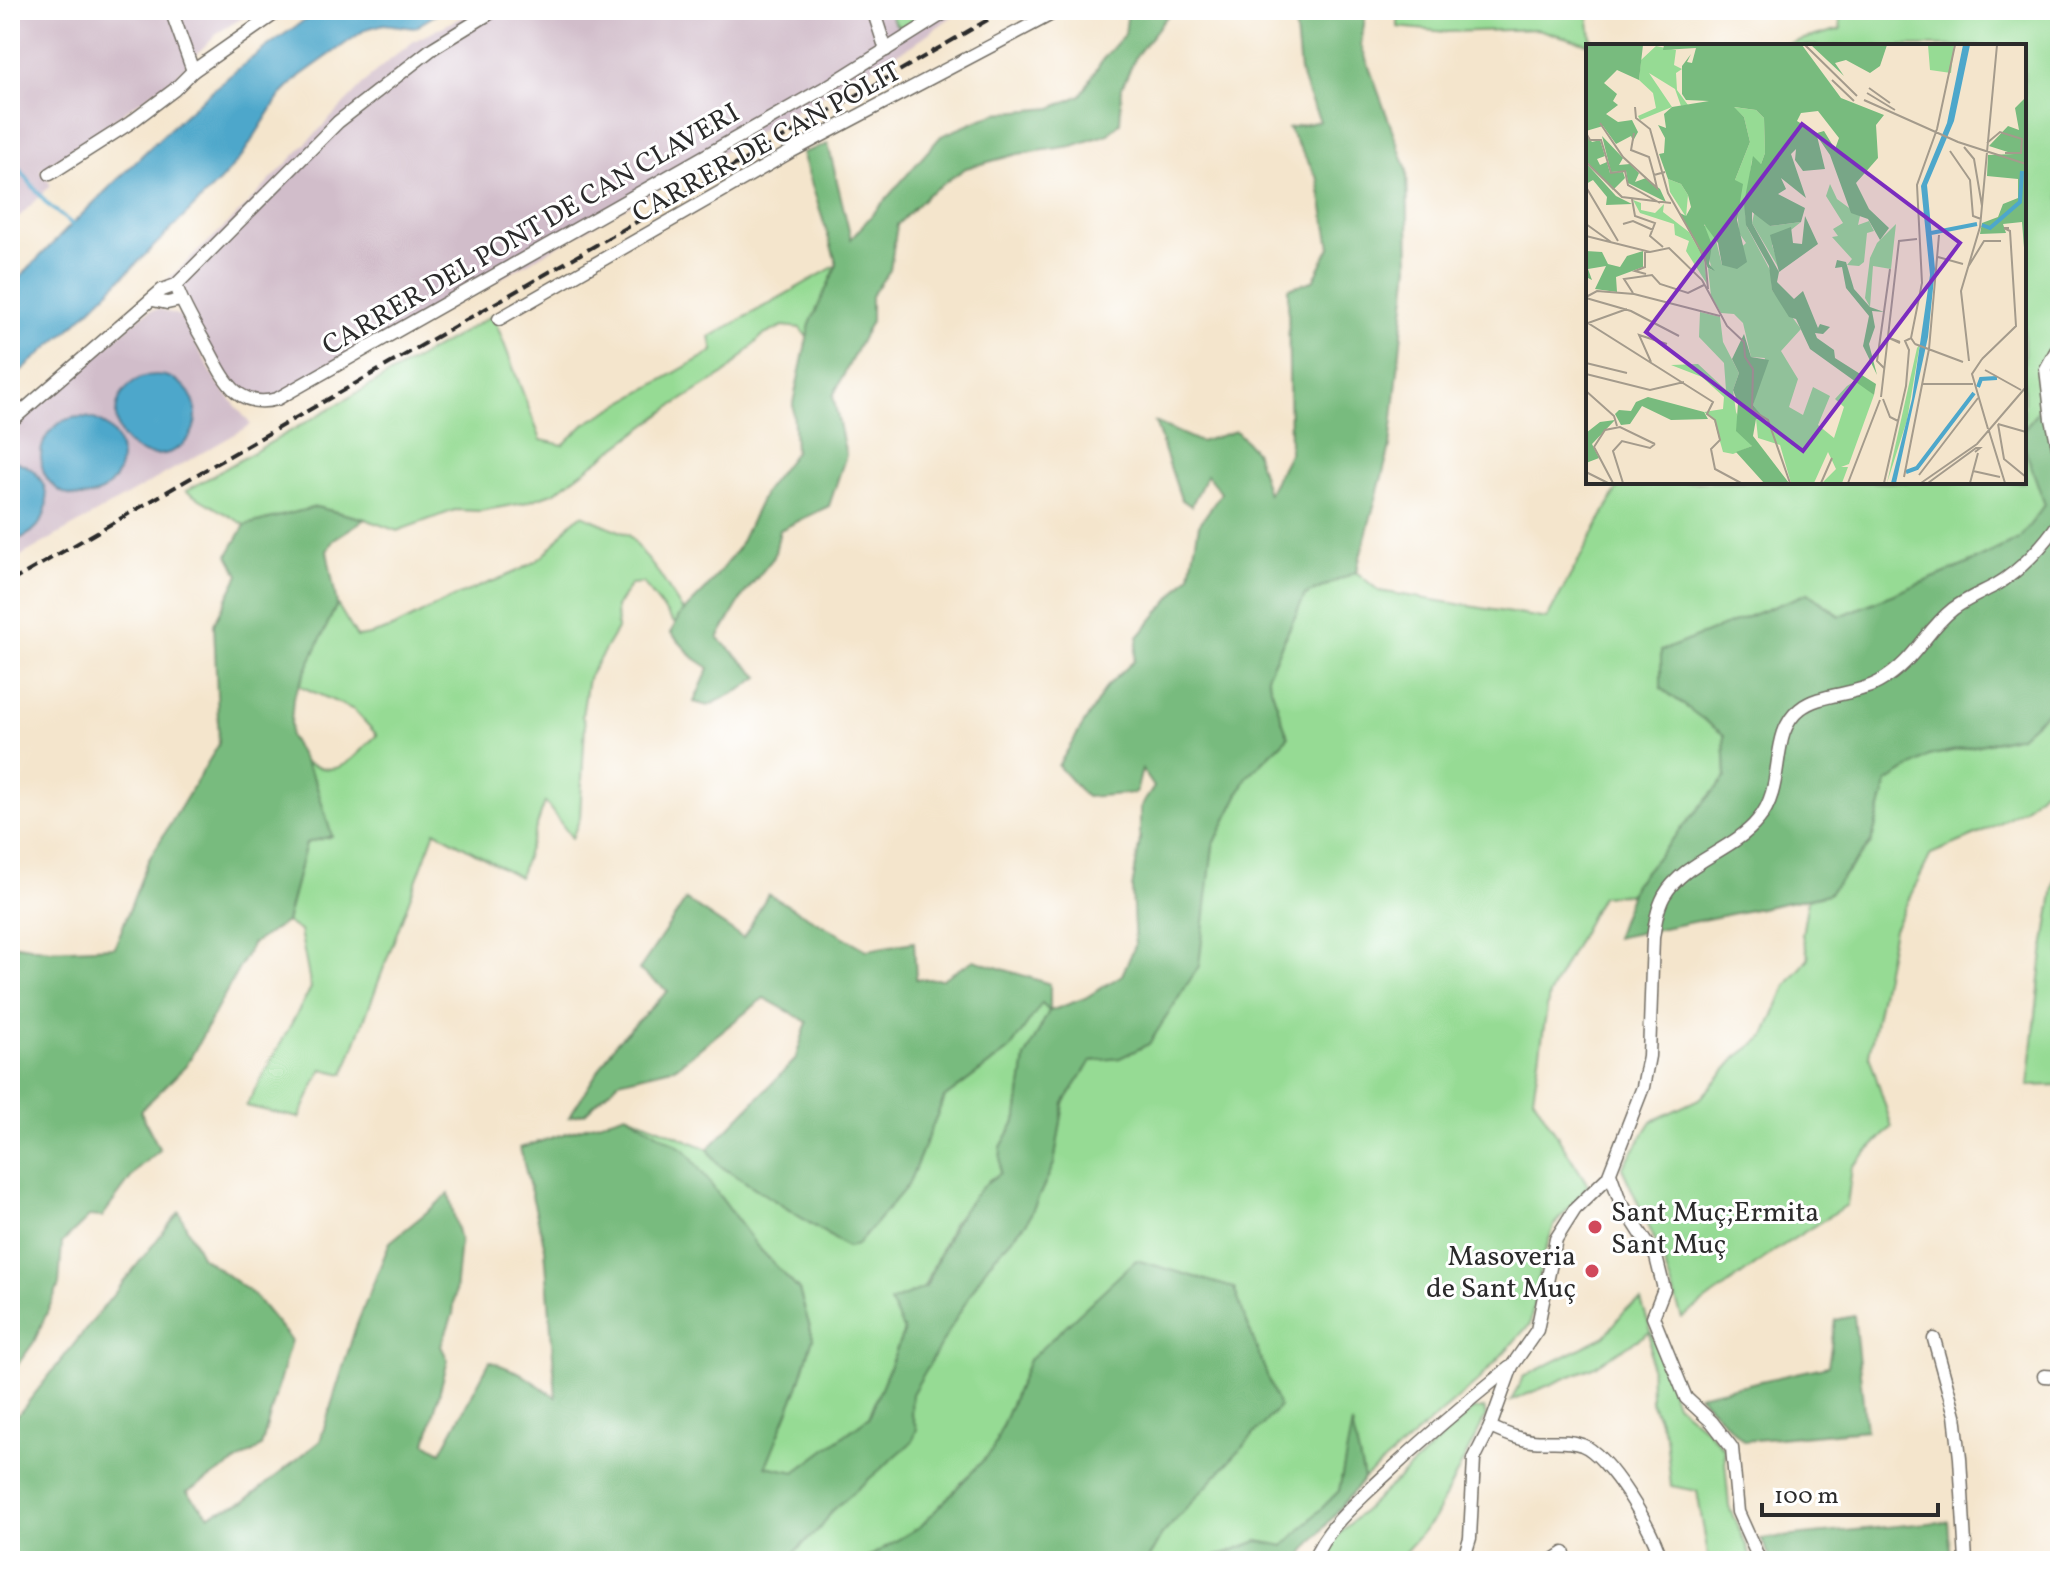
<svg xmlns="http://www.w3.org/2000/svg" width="2070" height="1571" font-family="Vollkorn,serif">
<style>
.industrial{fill:#d1bdca}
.green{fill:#96db94;stroke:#608360;stroke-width:2}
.forest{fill:#78bb7e;stroke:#527354;stroke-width:2}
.water{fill:#4da7cb;stroke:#3c697b;stroke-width:2}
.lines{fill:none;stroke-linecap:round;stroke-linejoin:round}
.stream{stroke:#4da7cb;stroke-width:4}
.minor-casing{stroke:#716c63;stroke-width:15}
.minor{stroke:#fff;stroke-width:12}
.rail{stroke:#2b2b2b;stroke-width:4;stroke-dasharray:12 6;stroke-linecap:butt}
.poi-dot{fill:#d1495b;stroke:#fff;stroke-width:3}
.labels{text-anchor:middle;stroke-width:6;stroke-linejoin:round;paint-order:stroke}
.street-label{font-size:28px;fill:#2b2b2b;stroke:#fff}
.poi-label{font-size:28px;fill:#2b2b2b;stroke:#fff;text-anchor:start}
.inset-river{fill:none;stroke:#4da7cb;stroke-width:4}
.inset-road{fill:none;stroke:#a49b8c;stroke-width:2}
.view{fill:#7b2cbf;fill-opacity:0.15;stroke:#7b2cbf;stroke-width:4}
.inset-edge{fill:none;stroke:#2b2b2b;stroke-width:4}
</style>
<rect width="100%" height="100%" fill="#fff"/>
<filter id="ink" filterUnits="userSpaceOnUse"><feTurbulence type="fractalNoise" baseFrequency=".0125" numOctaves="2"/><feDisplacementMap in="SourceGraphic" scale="16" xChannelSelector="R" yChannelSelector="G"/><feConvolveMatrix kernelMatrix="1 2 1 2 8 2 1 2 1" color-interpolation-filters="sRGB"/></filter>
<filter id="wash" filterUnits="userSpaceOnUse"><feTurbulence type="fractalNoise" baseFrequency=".006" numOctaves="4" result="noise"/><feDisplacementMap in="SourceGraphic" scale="32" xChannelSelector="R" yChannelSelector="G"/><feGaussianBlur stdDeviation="1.8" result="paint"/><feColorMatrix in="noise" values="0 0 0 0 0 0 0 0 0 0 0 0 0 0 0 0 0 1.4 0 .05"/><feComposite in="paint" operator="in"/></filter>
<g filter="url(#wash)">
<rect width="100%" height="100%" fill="#f4e5cc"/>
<!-- industrial -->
<g class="industrial">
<path d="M10,10H256L217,33L176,76L40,171L51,185L10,226Z"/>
<path d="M476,10H961L912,45L277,405L246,404L215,372L163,284L234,218L375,72L414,41Z"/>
<path d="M160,309L180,316L217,382L251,425L10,562V429L140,317L151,310Z"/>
</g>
<!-- green -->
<g class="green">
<path d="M889,10H925L911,24L901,29L894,22Z"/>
<path d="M1378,10H1593L1588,14L1592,45L1537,29L1446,32L1398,27V16Z"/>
<path d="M1838,10H2060V342L2038,377H2052L2060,365V380L2024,430V46H1778L1841,29Z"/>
<path d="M837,265L807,337L800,328L783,326L762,336L727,372L671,407L555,492L524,503L480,511L455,510L397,531L365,519L316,507L245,525L186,491L493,315L541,440L563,445L585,424L713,351L710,337Z"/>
<path d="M2024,446L2045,505L2019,539L1965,565L1841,616L1808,593L1661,688L1724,734L1726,778L1634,884L1630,894L1601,896L1549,995L1533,1097L1588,1185L1554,1226L1542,1260L1530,1324L1477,1382L1364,1479L1352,1426L1339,1491L1284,1546L1258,1541L1204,1561H1147L1161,1536L1029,1360L992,1451L921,1526L862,1561H785L822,1526L832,1511L916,1429L911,1413V1394L988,1264L1027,1222L1054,1164L1064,1103L1091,1061L1120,1058L1208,883L1213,846L1247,777L1288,737L1267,676L1305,595L1356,572L1379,591L1547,619L1621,482H2024Z"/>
<path d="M582,515L629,535L660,575L683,611L675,624L643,583L631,584L616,607L617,629L588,678L582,716L585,724L580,818L572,838L545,802L519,877L435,831L344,1074L322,1069L299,1118L246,1106L311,988L300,931L286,922L306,843L331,836L315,781L304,762C342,780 350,759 377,735L354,710L298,685L337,604L357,637C394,633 420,612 454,597C480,585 516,575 539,559C556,547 564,525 582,515Z"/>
<path d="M2060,700V784L2055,779L2025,808L1981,833L1931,854L1894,929L1869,1055L1892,1127L1852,1167L1847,1205L1776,1250L1682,1318L1660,1251L1622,1168L1652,1121L1701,1098L1737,1057L1765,1036L1786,986L1809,958L1802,935L1808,899L1828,894L1871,844L1887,782L1929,756L2020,736Z"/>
<path d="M2060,850V1087L2059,1085L2028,1086L2042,961Z"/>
<path d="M1041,1003L1049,1011L1025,1058L1017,1118L1001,1147L1000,1173L989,1180L953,1223L904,1331L870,1417L795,1472L765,1466L798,1387L813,1338L799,1290L626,1114L708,1149L719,1165L847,1247L856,1245L908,1185L944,1098L1010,1049Z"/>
<path d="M1641,1301L1676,1404L1707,1430L1724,1449L1729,1507L1753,1561H1709L1697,1491L1671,1486L1666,1437L1651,1402L1650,1332L1595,1366L1511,1401L1523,1377L1605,1336L1626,1309Z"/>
<path d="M1483,1408L1486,1416L1434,1519L1397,1561H1322L1326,1551L1342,1531L1472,1410Z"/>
</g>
<!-- forest -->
<g class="forest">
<path d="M1128,10H1172L1136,56L1122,87L1120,123L1108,134L1072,146L1018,154L966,168L928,194L897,225L890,270L871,296V321L833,396L846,455L829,506L780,530L774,557L744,594L718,638L759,677L742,689L708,706L694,702L709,668L694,658L671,633L679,616L706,589L738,548L765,491L795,452L793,403L810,324L837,265L802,153L828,144L851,239L941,136L996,113L1052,108L1081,95L1102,60L1125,34Z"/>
<path d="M1294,10H1366L1361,45L1407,170L1409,265L1390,447L1356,572L1305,595L1267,676L1288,737L1247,777L1213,846L1199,966L1149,1044L1120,1058L1091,1061L1064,1103L1054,1164L1027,1222L988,1264L912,1394L911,1413L917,1429L912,1442L832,1511L822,1526L785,1561H10V1421L17,1416L179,1212L201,1256L254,1295L291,1340L261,1447L187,1492L209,1515L245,1501L320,1441L355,1329L390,1242L449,1194L460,1241L453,1314L441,1346L448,1360L426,1443L441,1452L490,1361L520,1373L556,1397L545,1248L520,1148L626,1114L686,1151L757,1246L799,1290L813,1338L798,1387L766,1466L795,1472L869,1417L904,1331L890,1302L926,1287C944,1245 960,1199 1000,1173L1001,1147L1017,1118L1025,1058L1049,1011L1042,1003L1010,1049L944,1098L908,1185L857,1245L847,1247L719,1165L708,1149L795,1060L807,1022L764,998L676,1067L619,1081L585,1113L569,1117L616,1043L668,991L639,970L686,900L743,938L768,894L867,950L914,942L916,979H942L974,960L1050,984V1011L1085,998L1122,975L1135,946L1132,889L1140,840V808L1154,787L1142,769L1136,793L1086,797L1058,766L1107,686L1134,661L1138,637L1190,575L1199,525L1221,493L1207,475L1191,506L1181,499L1155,422L1200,442L1236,431L1255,451L1268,494L1290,452L1288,288L1313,281L1330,247L1318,179L1288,128L1320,121L1308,95L1300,71Z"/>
<path d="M2060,380V700L2020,736L1929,756L1887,782L1871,843L1828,894L1615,938L1634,884L1726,777L1724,735L1661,688V651L1808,593L1840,616L1965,565L2019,539L2045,505L2024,446V430Z"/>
<path d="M316,507L365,519L334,539L327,551L337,604L293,698L290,736L315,781L332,836L306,843L286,922L252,944L186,1066L140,1111L160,1150L139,1167L102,1217L90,1216L62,1243L59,1285L34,1342L10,1375V944L49,950L115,947L148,861L219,744L214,624L239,575L228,555L245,525Z"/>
<path d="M1136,1260L1234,1288L1279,1407L1161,1536L1147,1561H862L921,1526L992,1451L1029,1360Z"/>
<path d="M1854,1316L1866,1430L1744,1441L1698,1395L1828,1366L1835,1320Z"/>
<path d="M1352,1424L1364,1479L1304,1552L1301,1561H1204L1258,1541L1284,1546L1339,1491Z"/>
<path d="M1948,1521L1951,1561H1772L1761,1539Z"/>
</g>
<!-- water -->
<g class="water">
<path d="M321,10H443L414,28L384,24L366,29L300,76L280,96L242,156L220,181L70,329L10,380V288C45,250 81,215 118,179C180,117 246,56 321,10Z"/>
<circle cx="156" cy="415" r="40"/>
<circle cx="81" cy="457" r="40"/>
<path d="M10,460C59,469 59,533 10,541Z"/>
</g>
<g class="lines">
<!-- stream -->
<path class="stream" d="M10,157L47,204L73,225"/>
</g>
</g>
<g filter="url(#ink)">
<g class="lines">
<defs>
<g id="minor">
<path d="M171,10L193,71"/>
<path d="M873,10L886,50"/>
<path d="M50,174L130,123L174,90L193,71L280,10"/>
<path d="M176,285C183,306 194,324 205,343C222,373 234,411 277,399L828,86L949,10"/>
<path d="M153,300L167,303L181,300"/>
<path d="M499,319L792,151L1059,10"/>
<path d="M2060,344L2046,369L2052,419L2060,456"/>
<path d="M10,422L162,290L176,285L338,122L433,48L495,10"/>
<path d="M1610,1173L1620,1201L1656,1257L1664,1289L1653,1317L1686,1398L1712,1422L1732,1448L1738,1512L1760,1561"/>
<path d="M1934,1339L1955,1415L1960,1458L1966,1561"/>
<path d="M2044,1376L2060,1377"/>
<path d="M1490,1427C1503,1433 1517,1439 1532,1441C1548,1443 1566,1439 1582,1445C1608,1454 1657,1534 1661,1561"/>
<path d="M1313,1561C1326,1528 1354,1505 1379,1481C1421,1441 1464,1404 1509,1368"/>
<path d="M1463,1561L1470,1538L1474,1459L1490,1427L1512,1366L1537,1330L1556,1239L1575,1209L1608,1177L1643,1087L1649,1056L1653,938C1655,924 1657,909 1664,896C1684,861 1733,851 1758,820C1787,786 1768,734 1800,709C1819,693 1854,696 1879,682C1915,662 1925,631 1953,609C1966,599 1981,593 1996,585C2020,571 2045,544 2060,521"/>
<path d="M1552,1561L1564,1553"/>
</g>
</defs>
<!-- minor casing -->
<use href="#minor" class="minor-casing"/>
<!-- minor -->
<use href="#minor" class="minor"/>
<!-- rail -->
<path class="rail" d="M10,582L1005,10"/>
</g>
</g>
<!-- markers -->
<g class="poi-dot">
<circle cx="1595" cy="1227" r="8"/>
<circle cx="1592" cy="1271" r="8"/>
</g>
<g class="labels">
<!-- street labels -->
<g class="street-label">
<text transform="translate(766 141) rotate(-29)" y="10">CARRER DE CAN PÒLIT</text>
<text transform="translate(530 228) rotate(-30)" y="10">CARRER DEL PONT DE CAN CLAVERI</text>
</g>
<!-- poi labels -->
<g class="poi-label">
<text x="1611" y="1221">Sant Muç;Ermita<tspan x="1611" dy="32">Sant Muç</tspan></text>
<text x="1576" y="1265" text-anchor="end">Masoveria<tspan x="1576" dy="32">de Sant Muç</tspan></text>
</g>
</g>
<!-- overview -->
<g transform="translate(1586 44)">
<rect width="440" height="440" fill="#f4e5cc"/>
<path d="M342,1H368L365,29L344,26ZM70,2L90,6L88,21L96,25L90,29L91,46L102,61L95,62L89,45L63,29L86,63L54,76L52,72L70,64L67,49L53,36L55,16ZM147,63L170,66L178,74L179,109L175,120L166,116L159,168L161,183L185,228L186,246L215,285L195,307L212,335L203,363L217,371L227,343L244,352L232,381L248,394L258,363L249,355L261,342L270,336L288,351L263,420L255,423H262L256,439H236L250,425L242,408L228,439H205L194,401L172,394L170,375L179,377L167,361L179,314L165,313L157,279L148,270L135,269L125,252L122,224L126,226L115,182H123L129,192L136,221L160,199L153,189L149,136L164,98L158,73ZM82,135L95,140L102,151L100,173L84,148ZM244,140L251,155L274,172L272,181L283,177L288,187L281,189L278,218L273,222L261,221L266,215L246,193L252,192L247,185L257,179L240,152ZM47,156L55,159V166L69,169L78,160L77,168L103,188L118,215L121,240L100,207L103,197L89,191L88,180L54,169ZM169,165L184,182L215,178L186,201L195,228L166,179ZM310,180L305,225L287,222L284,263L279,254L284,214L291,199ZM114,268L134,273L137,298L153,329L147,346L150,368L166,402L147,410L137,408L128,376L118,368L137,365L138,353L116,333L85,321L112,320L140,346L138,319L113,293ZM334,300L321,376L301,439L331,304Z" fill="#96db94"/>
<path d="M0,1H57L53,36L31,26L18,39L31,50L27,57L32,61L20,70L32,78L46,76L52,88L47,97L45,92L30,100L17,82L0,87ZM78,1H216L255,54L298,71L290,81L292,114L270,139L283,165L303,184L294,196L282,175L265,169L244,111L231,92L239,125L217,127L209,116L210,105L205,110L220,154L195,134L200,145L192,150L219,164L215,178L184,182L166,168V179L193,228L184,191L205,183L207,199L216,200L219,172L232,200L193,228L191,238L208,255L217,247L232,284L234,280L244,283L237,290L229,289L231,294L248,306L249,314L290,340L288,351L224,305L210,275L203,273L186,246L183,222L160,181L158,159L167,112L175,120L179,109L178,74L170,66L148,63L158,73L164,98L149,136L157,140L151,176L161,218L151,225L136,221L132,199L118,180L126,201L123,220L129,227L122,224L94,169L100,172L105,163L102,151L95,140L82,135L73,110L78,109L79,94L72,81L80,84L78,70L86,63L123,57L100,56L96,50V22L105,10L101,18L106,19L110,4L77,6ZM232,67L253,94L249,105L238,87L231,89L211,77L215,69ZM225,1H301L294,22L284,29L260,16L249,19L258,32ZM440,53V229L436,178L417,180L420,189L394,190L396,179L412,173L417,160L432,154V135L401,132L402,111L428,110L403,102L422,82L433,86L429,64ZM0,91L6,98L14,96L19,112L11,115L14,121L21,118L24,129L37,128L39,134L27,146L0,117ZM16,92L37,114L33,121L44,120L53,129L49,138L60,134L74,145L80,158L42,139L40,127L25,128ZM0,119L30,152L46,160L20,161L21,153L7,136L0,140ZM0,207L16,208L22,220L34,223L41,212L57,207V223L30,233L31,248L9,245L20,222L2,225L6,236L0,233ZM251,216L260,218L268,245L284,263L298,268L286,267L289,283L283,300L291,331L277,302L283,272L260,244L256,223L249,224ZM158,290L165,313L183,316L167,361L180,377L170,375L167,392L203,439H178L150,408L166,402L150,387L152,359L147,346L153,329L146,315ZM62,353L118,368L122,375L85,376L56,362L44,380L35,381L29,370L33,366L45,367L50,358ZM29,376L6,400L13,414L0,419V389L14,378Z" fill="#78bb7e" fill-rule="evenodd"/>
<path d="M377,1H384L368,77L341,141L349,225L342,293L310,439H305L326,355L344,231L335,142L361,79Z" fill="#4da7cb"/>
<path class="inset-river" d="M396,181L404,184L434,158L436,127M345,189L391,180M392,343L395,335L411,334M320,428L331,424L388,349"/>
<path class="inset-road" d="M219,1L271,52M246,36L268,57M283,44L304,59M281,49L309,66M278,56L372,98L440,120M49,63L50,74L64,85L82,149L119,214L122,245M14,79L37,113L71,144L68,131L79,128M0,89L4,96H15L25,129L39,127L42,141L74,159M48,89L45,106L63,113L68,131M401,99L414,88L436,95L435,109H419M378,103L388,115L396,162M364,107L384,136L387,172L395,175M0,118L36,153L85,159M0,143L32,197M46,155L49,172L69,179L64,192L77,203M0,180L25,198M37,180L47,177L67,186M0,192L64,208L83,204L116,236L141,282L158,298L159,313L167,325L166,366L182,376L204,439M59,206V223L49,227L60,230M352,213L377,220M382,223L398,197H415M47,249L38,235L66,231L74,240L102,249L118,241M0,253L11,247L48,250L134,272M0,254L45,267L93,292M41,265L2,279L127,358L121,370L129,376L134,396L125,405L129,425L155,439M325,294L336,239L331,141L351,85L369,1M314,298L301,293L314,299M329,300L377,318M396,315L430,282L424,187L418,184H423M396,315L386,330L402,385M383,317L375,247L394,183L411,1M65,318L53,291L81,300M0,319L41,329M298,324L291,317L304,225M399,326L435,346M0,330L64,346L98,338M337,340H387M0,347L28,372L31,382M295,353L313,197L331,195M297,355L304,373L312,377M412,380L418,415L440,433M412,380L440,388M403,387L419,439M387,427L414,433M0,428L22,439M333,431L392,354M318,433L343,305L353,191M27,439L8,403L19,386L34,383L69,400M37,439L27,407L36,397L64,404L69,400M235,439L246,414M262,439L294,356M298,439L320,342L323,306L319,297L325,294L329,300M335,439L391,400L440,343M342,439L390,404H394L389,408M384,439L392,409"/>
<path class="view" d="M216,80L374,199L217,407L60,288Z"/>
<rect width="440" height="440" class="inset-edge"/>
</g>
<!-- margin -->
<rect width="2070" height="1571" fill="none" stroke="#fff" stroke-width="40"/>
<!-- scale -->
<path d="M1762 1503v12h176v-12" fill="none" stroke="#2b2b2b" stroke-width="4"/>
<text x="1774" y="1503" font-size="24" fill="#2b2b2b" stroke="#ffffff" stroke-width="6" paint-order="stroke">100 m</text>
</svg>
